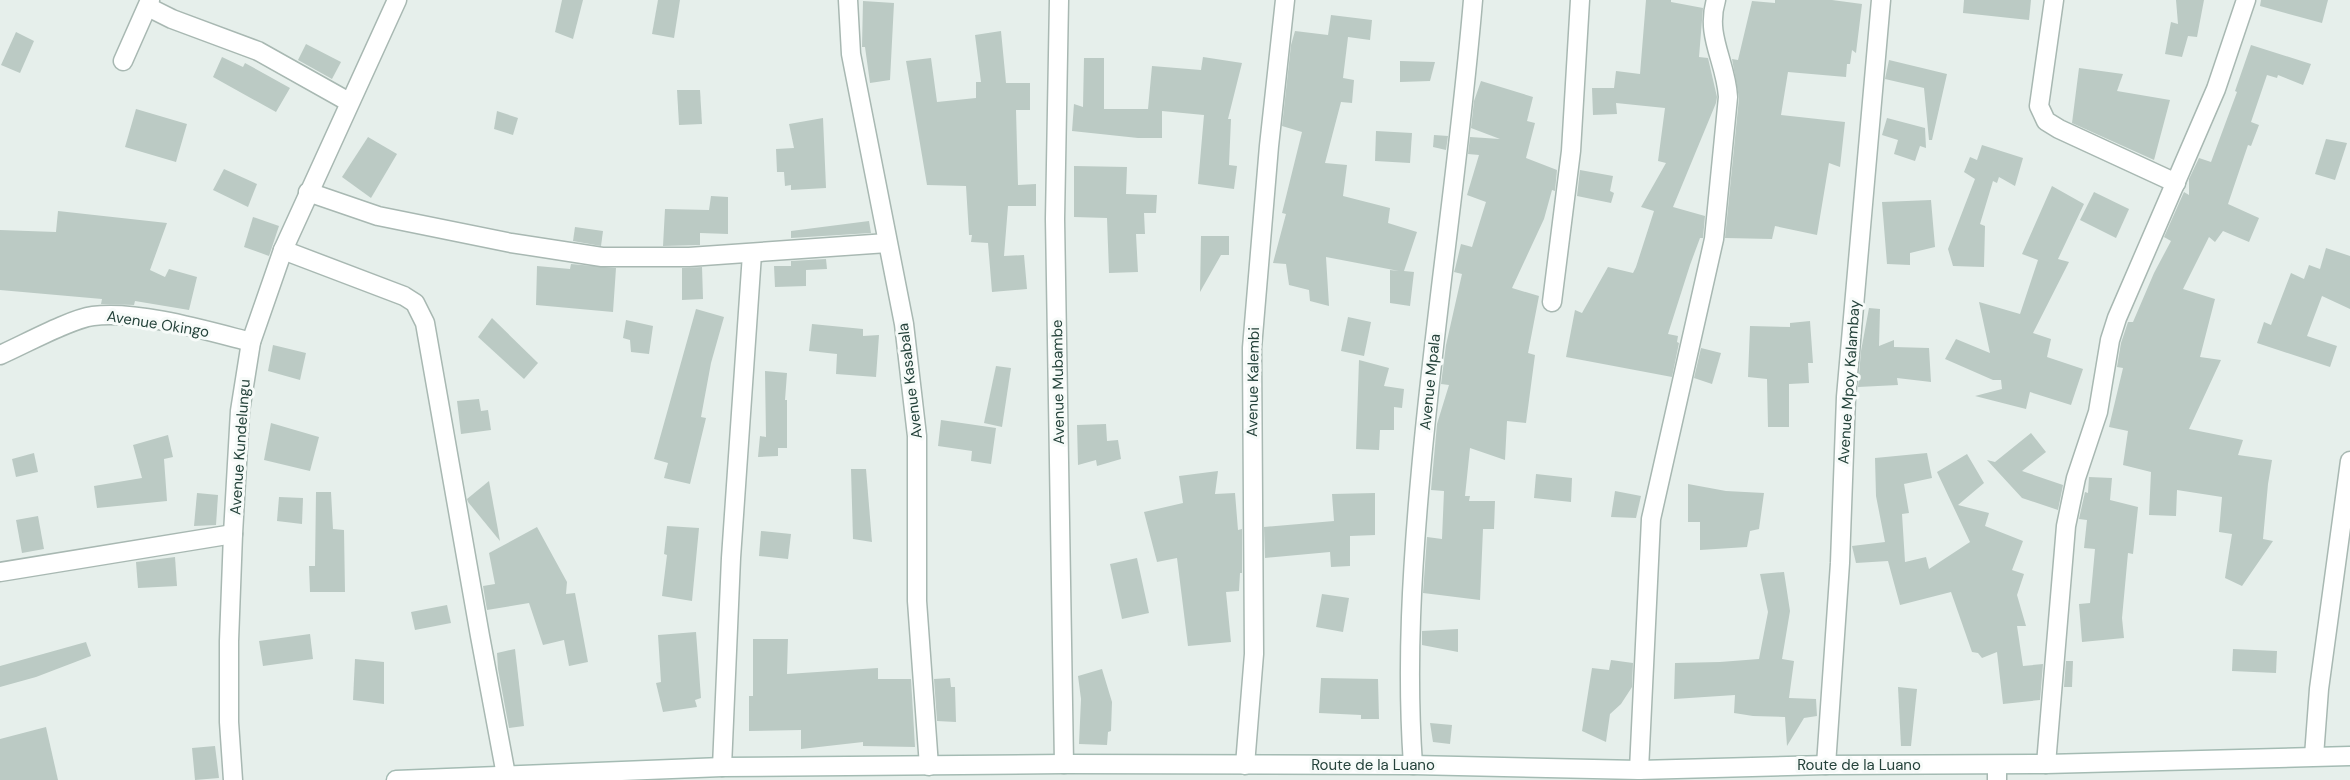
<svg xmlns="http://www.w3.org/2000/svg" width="2350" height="780" font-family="'DM Sans',sans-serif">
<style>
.building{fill:#bbcac4}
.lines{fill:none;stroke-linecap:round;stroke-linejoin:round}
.street-casing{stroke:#a8b8b2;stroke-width:21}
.secondary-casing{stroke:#a4bbb3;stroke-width:21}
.street{stroke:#fff;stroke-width:18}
.secondary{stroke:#fff;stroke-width:18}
.labels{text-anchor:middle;stroke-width:6;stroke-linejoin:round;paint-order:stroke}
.street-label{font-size:15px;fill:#24423a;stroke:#f7fbf9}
</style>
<rect width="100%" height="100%" fill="#e6efeb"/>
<!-- building -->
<g class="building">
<path d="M562,0H583L573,39L555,32Z"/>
<path d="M658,0H680L674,38L652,34Z"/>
<path d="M1646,0H1671V2L1703,8L1699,57L1708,58L1717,97L1716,103L1673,207L1705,216L1703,238H1700L1690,265L1668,334L1678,336L1677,342L1679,343L1672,377L1566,357L1575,310L1582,313L1608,267L1633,273L1636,267L1654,211L1641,207L1666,163L1658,161L1665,108L1616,103L1617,114L1593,115L1592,88H1614L1616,71L1640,74Z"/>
<path d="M1775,0H1832L1862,4L1856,53L1852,50L1850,64H1847L1846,77L1788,72L1781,115L1845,122L1840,167L1829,163L1817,235L1775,226L1772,239L1725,238L1739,98L1732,59L1738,60L1752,1L1775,3Z"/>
<path d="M1964,0H2031L2029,20L1963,13Z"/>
<path d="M2176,0H2204L2197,37L2188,36L2182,57L2165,54L2171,22L2178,24Z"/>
<path d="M2261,0H2328L2322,23L2260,6Z"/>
<path d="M863,1L894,3L890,80L870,83L865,47H862Z"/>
<path d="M1331,15L1372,20L1370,40L1348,37L1343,78L1354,80L1352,103L1341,102L1325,163L1347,165L1343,196L1390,208L1388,223L1417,232L1404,271L1414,272L1410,306L1390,303V270L1399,271L1326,257L1329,306L1310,301L1309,290L1289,285L1286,264L1273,263L1286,214L1282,213L1302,132L1282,126L1291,45L1295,31L1328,35Z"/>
<path d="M1001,31L1006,83H1030V110H1016L1018,185L1036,184V206H1008L1004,256L1024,255L1027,289L992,292L988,243L971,242L972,235H969L966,186L927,185L906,61L931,58L937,102L976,98V82H981L975,35Z"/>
<path d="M16,32L34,41L20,73L1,65Z"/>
<path d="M306,44L341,62L332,79L298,60Z"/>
<path d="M2251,45L2311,64L2303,85L2278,75L2277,78L2267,75L2251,122L2259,125L2251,146L2248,145L2228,204L2259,218L2249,242L2223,231L2215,242L2209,237L2183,289L2215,299L2200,357L2221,360L2189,429L2243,440L2238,455L2272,460L2268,484L2263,539L2273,541L2242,586L2225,578L2232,534L2219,532L2222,497L2177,490L2176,516L2149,515L2151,472L2123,465L2128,431L2109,427L2123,368L2117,367L2121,343L2128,322H2133L2154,273L2171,241L2164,237L2184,192L2189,195V179L2199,158L2211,162L2237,92L2235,91Z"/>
<path d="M222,57L243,67L245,63L290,88L276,112L213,77Z"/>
<path d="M1203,57L1242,63L1228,119H1231L1229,165L1237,166L1234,189L1198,184L1204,115L1162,111V138H1138L1072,131L1074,104L1083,107L1084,58H1104V109H1148L1152,66L1201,70Z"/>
<path d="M1889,60L1947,74L1932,140H1929L1924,88L1885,79Z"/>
<path d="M1400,61L1435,62L1430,81L1400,82Z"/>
<path d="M2079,68L2123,74L2117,91L2170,100L2154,160L2072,123Z"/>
<path d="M1481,81L1533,97L1527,121L1535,123L1526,158L1557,170L1555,191L1552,190L1544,219L1512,288L1539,296L1528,353L1535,355L1526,423L1507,421L1505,460L1470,448L1465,496H1470L1469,501H1495L1494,529H1483L1480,600L1423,593L1427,537L1442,539L1444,491L1431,490L1437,424L1449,385L1441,384L1446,345L1462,274L1454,272L1455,269L1461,244L1472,247L1486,202L1467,195L1479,155L1468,154L1470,137L1500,139L1471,128L1474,101Z"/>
<path d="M677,90H700L702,124L679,125Z"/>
<path d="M136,109L187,124L176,162L125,147Z"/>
<path d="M497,111L518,118L513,135L494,129Z"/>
<path d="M823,118L826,188L791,190V185L785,186L784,172H777L776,149L794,148L789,124Z"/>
<path d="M1887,118L1925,128L1926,148L1920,146L1915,161L1894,154L1898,140L1882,135Z"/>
<path d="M1376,131L1412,133L1410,163L1375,161Z"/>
<path d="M1434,135L1448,136L1446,150L1433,147Z"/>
<path d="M368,137L397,154L371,198L342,177Z"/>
<path d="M2326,139L2347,143L2335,180L2315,174Z"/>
<path d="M1982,145L2023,158L2015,186L1999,177L1997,183L1993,181L1980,224L1985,226L1984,267L1953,266L1948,249L1975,179L1964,172L1970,157L1977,160Z"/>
<path d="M1074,166L1127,167L1126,194L1157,195L1156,213H1144L1145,234H1136L1138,272L1109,273L1107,218L1074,217Z"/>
<path d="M224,169L257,184L248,207L213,190Z"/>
<path d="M1580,170L1613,176L1610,191L1614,193L1611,203L1577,196Z"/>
<path d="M2052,186L2084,204L2058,259L2069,262L2033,333L2051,339L2047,357L2083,369L2071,405L2030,392L2026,409L1975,396L2002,389L2001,380H1993L1945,359L1956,339L1990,353L1979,302L2020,314L2038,260L2022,254Z"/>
<path d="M2094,192L2129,209L2116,238L2080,220Z"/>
<path d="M711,196L728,197V234L700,233V245L663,246L665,209L709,210Z"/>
<path d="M1931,200L1935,247L1910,253V265L1887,264L1882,202Z"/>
<path d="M58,211L167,223L150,270L165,277L169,269L197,277L189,310L135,301L134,305L102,304H101L102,299L0,290V230L56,232Z"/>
<path d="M253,217L279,226L269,256L244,247Z"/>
<path d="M869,221L871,233L791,238V231Z"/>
<path d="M575,227L603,231L601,246L573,241Z"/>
<path d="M1201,236H1229V255H1221L1200,292Z"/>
<path d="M2326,248L2350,256V309L2322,296L2307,336L2337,346L2330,367L2257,343L2264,322L2271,325L2291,273L2304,279L2309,265L2320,269Z"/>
<path d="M826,259L827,269L806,270V286L775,287L774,266H791V261Z"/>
<path d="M571,264L616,268L613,312L536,305L537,266L570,269Z"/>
<path d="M702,267L703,299L682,300V268Z"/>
<path d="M1869,308L1880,309L1879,346L1894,340V347L1929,348L1931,382L1897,378L1898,385L1858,387L1861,351Z"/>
<path d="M696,309L724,317L711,363L701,417L706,418L690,484L664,478L668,463L654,459Z"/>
<path d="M1348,317L1371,322L1364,356L1341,351Z"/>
<path d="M492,318L538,363L524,379L478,337Z"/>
<path d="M626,320L653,326L649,354L631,352L630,340L623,338Z"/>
<path d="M1810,321L1813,363H1808L1809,383L1789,384V427H1768L1767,379L1748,377L1750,326L1790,327V323Z"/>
<path d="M812,324L863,329V336L879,335L876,377L836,374L837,354L809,351Z"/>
<path d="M273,345L306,353L300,380L268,371Z"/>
<path d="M1701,348L1721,353L1712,384L1694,378Z"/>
<path d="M1359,360L1389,368L1384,386L1404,389L1402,408L1394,407V430H1380L1379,450L1356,449Z"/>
<path d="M996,366L1011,368L1002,427L984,423Z"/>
<path d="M765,371L787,373L785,400H787V448H778V456L758,457L760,436L766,437Z"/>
<path d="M479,399L481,411L488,410L491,430L461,434L457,401Z"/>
<path d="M941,420L996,428L991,464L971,461L972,451L938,446Z"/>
<path d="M271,423L319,437L310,471L264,460Z"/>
<path d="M1106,424L1107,441L1118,440L1121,459L1097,466L1096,460L1078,465L1077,425Z"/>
<path d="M2031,433L2046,452L2022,471L2063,485L2058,510L2022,498L1987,460L1995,462Z"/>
<path d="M168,435L173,457L164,459L167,501L97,508L94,486L142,478L133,445Z"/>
<path d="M34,453L38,472L16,477L12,459Z"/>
<path d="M1927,453L1932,478L1904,484L1909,513L1902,514L1905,562L1926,557L1929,569L1970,542L1937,472L1967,454L1984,483L1958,505L1989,513L1985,526L2023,541L2012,570L2024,574L2017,595L2026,626H2017L2023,666L2043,664L2040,700L2003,704L1997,652L1982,658L1978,653L1972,652L1951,592L1900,605L1888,561L1856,563L1852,546L1885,542L1876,496L1875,458Z"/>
<path d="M851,469H866L872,542L853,539Z"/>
<path d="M1218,471L1215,494L1235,493L1238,530L1242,529V573H1240L1239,591L1226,592L1231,642L1188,646L1177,558L1157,562L1144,512L1183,503L1179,476Z"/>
<path d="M1536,474L1572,478L1571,502L1534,498Z"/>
<path d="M2089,477L2112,478L2110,500L2138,507L2133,554L2128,553L2122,618L2124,638L2082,642L2079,604L2090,603L2095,549L2084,548L2087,520L2079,519L2085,492L2088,493Z"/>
<path d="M489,481L500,541L468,502L467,499Z"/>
<path d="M1688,484L1726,491L1764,493L1759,529L1750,531L1747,547L1700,550V522H1688Z"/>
<path d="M1615,491L1641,496L1636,518L1611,517Z"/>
<path d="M316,492H331L333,529L344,530L345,592H310L309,566H315Z"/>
<path d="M197,493L218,495L216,525L194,526Z"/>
<path d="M1375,493V535L1350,536V566L1331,567L1330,552L1265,558L1264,527L1334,521L1332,494Z"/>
<path d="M279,497L303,498L302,524L277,521Z"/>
<path d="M38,516L44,549L22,553L16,520Z"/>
<path d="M667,526L699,528L692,601L662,596L667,555L664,554Z"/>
<path d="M537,527L567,582L566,594L575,593L588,662L569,666L564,640L543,645L529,603L487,610L483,586L495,584L489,553Z"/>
<path d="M761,531L791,534L788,559L759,556Z"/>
<path d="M175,557L177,586L138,588L136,562Z"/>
<path d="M1137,558L1149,613L1122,619L1110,564Z"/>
<path d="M1784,572L1790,611L1782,659L1794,661L1789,698L1816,699L1817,716L1804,718L1787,746L1785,717L1753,716L1734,713L1735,695L1674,699L1675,663L1720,662L1759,659L1768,612L1760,574Z"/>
<path d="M1322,594L1349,598L1343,632L1316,627Z"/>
<path d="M447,605L451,623L415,630L411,612Z"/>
<path d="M1458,629V652L1422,645V631Z"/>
<path d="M696,632L701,698L695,700L697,707L663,712L656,683L661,682L658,635Z"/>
<path d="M310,634L313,659L263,666L259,641Z"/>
<path d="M753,639H788L787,674L878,668V679H911L915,747L863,746V742L801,749V730L749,731V696H753Z"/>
<path d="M86,642L91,656L36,677L0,687V666Z"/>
<path d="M515,649L524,726L509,728L498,669L497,653Z"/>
<path d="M2233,649L2277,651L2276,673L2232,671Z"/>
<path d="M355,659L384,662V704L353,700Z"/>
<path d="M1611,660L1633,663L1632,687L1621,704L1610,714L1606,742L1582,731L1592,668L1609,670Z"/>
<path d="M2066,661H2073L2072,687H2064Z"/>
<path d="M1102,669L1112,702L1111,731L1108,732L1107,745L1079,744L1081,699L1078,676Z"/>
<path d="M950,678L951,687H955L956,722L937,721L934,679Z"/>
<path d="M1321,678L1378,679L1379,719H1361V715L1319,713Z"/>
<path d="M1898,687L1917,689L1911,746H1901Z"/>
<path d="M1430,723L1452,725L1450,744L1433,742Z"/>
<path d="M46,727L58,780H0V739Z"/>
<path d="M215,746L219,778L195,780L192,748Z"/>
</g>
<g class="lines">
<defs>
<g id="street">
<path d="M848,0L851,54L904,324L917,436V601L929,766"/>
<path d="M1059,0L1055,219L1064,764"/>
<path d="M2054,0L2039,106L2046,121L2059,129L2176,183"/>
<path d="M148,7L172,19L258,51L349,102"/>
<path d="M123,61L150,0"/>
<path d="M308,192L378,216L511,243L602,257H689L887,243"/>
<path d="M283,250L404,296L415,303L425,323L480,636L506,775"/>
<path d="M1552,302L1571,151L1580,0"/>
<path d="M0,355C23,345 70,319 93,316C137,310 208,331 251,342"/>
<path d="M0,572L233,534"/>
<path d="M2314,756L2319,689L2350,461"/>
<path d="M2046,764L2066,526L2076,478L2098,412L2110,340L2117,318L2216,89L2246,0"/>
<path d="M1245,765L1254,654L1252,348L1269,146L1285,0"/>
<path d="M1413,765C1406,666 1412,568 1421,470C1435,313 1460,157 1473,0"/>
<path d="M1826,765L1840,563L1846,397L1881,0"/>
<path d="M722,767L731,558L752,254"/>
<path d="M1639,770L1651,519L1714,239L1728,97C1726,61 1705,36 1716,0"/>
<path d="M233,780L229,722V641L233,534L240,411L251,342L283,250L397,0"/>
<path d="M1997,780V765"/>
</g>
<path id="secondary" d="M396,780L722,767L1064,764L1413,765L1639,770L1826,765L2046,764L2350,756"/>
</defs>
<!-- street casing -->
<use href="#street" class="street-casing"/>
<!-- secondary casing -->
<use href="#secondary" class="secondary-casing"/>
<!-- street -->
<use href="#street" class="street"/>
<!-- secondary -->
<use href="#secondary" class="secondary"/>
</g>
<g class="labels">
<!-- street labels -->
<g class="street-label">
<text transform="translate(158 324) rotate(9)" y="5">Avenue Okingo</text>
<text transform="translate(910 381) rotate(-97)" y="5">Avenue Kasabala</text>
<text transform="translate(1058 382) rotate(-91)" y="5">Avenue Mubambe</text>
<text transform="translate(1253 382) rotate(-89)" y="5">Avenue Kalembi</text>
<text transform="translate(1430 382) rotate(-84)" y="5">Avenue Mpala</text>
<text transform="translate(1849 382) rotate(-86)" y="5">Avenue Mpoy Kalambay</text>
<text transform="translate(240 447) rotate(-86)" y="5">Avenue Kundelungu</text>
<text x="1373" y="770">Route de la Luano</text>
<text x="1859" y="770">Route de la Luano</text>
</g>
</g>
</svg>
